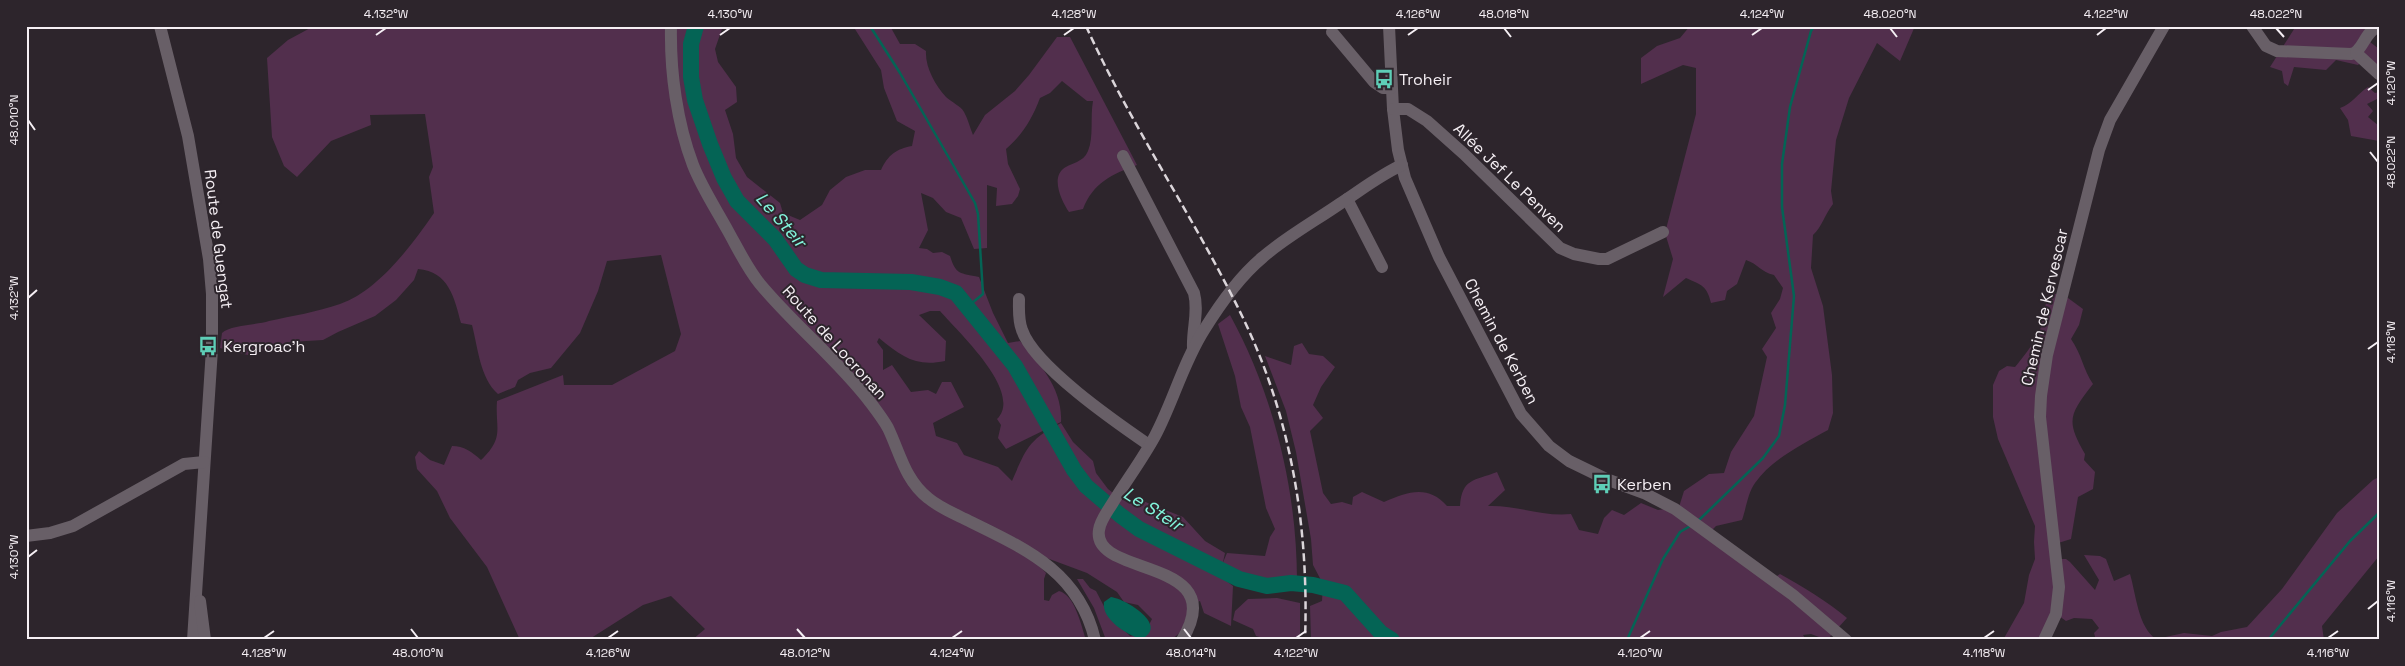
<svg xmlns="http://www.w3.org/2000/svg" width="2405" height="666" font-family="'Space Grotesk',sans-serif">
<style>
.green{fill:#522f4d}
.water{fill:#046455}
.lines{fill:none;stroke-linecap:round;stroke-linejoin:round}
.stream{stroke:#046455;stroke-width:2.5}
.river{stroke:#046455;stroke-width:16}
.minor{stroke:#685f67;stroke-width:12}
.rail{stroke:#dbd5da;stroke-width:2.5;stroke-dasharray:8 4;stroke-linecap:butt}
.ticks{fill:none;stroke:#f5eff4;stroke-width:2}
.labels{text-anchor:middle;stroke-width:4;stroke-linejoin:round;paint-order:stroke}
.poi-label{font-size:16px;fill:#f5eff4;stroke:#2d252c;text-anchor:start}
.street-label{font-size:16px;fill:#f5eff4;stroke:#2d252c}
.water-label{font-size:18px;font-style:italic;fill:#83f6dd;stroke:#2d252c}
.neatline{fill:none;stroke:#f5eff4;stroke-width:2}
.ticks-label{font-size:12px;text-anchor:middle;fill:#f5eff4}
</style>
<rect width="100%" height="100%" fill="#2d252c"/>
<!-- green -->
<g class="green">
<path d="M314,26H723L715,49L718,62L736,87L737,102L725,110L733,134L736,158L747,177L780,203L783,213L800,220L822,205L830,190L846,177L865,170H881C888,155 896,149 912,146L915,131L897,121L884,88L881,70L853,26H890L900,44H915L926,51C925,67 935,85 946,97C951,102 961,106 964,112C968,119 970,128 973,135L985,115L1015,91L1029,75L1057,37H1070L1137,165C1112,174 1093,183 1083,209L1069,212C1062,202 1051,179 1063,169C1072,162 1083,163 1088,151C1094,137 1090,117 1093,101H1087L1062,81L1050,93L1040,98C1032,119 1023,134 1006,149L1008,164L1020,189L1018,196L1012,204L996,206L997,188L987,185V248L974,249L961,218L946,212L933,198L921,193L928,230L919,248L927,249L933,253L942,252L950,256C956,275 960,273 979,277L993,313L1008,343L1020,341C1040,364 1063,389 1061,422L1006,449L998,438L1001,425L997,419C1024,392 958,332 940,311H930L919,315L946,341L945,361C916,367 902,357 879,338L877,342L883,350V370L892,365L911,392L928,390L936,394L942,382H951L964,407L933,423L936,436L957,443L964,455L998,467L1012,481C1026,449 1028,440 1061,423L1073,442L1093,461L1096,473L1108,489L1122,500L1143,501L1183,517L1205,541L1225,553L1220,576L1233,586L1231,626L1204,613L1200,601L1190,605L1182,631L1171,640H1106L1094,608L1077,579H1083L1090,588L1096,591L1108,614L1130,636L1150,631V623L1152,619L1138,605L1124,602L1117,592L1087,573L1044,557L1029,555L1046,573L1044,579V600L1049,601L1052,595L1059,591C1075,595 1081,625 1086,640H692L705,629L671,596L643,605L588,640H520L487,567L450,518L437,491L417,469L415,457L419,451L430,460L444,465L452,446C464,446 472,452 481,460C505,437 495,429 497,401L563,375L564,385H612L675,351L681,334L661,255L607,261L598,291L580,333L551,368L530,373L518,380L515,387L498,394C480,378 478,348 472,325L461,323C454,297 449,272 418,269L414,280L396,300L375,316L338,332L323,340L290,342L248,355L220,348L222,333C230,325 257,325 269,321C292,316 317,312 340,304C378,291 412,245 434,213L429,177L433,167L425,114L370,115L371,125L331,141L297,177L284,166L272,137L267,58L288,40Z"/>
<path d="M1690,26H1915L1900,61L1877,43L1849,98L1836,140L1831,191L1833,204C1825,214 1822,227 1813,235L1811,268L1823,306L1832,375L1833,413L1828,430C1803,444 1772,459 1755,483C1748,492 1746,509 1742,520L1716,526L1706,536L1768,582L1780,574C1802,586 1828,602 1847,618L1827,640L1811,634L1803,635L1806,640H1311L1310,606L1322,601L1323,584L1313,565L1311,539L1296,452L1286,411L1265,356L1291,365L1294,346L1302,343L1309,354L1323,356L1335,367L1321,387L1313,405L1323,418L1310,431L1323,493L1331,504L1342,502L1352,505L1353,497L1362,492L1384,502C1407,492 1428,484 1447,506H1460C1462,478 1474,481 1497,472L1505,490L1488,506C1517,505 1543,517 1571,514L1579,530L1598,534L1604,518L1612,510L1624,515L1641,503L1658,510L1679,507L1684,491L1709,474L1724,473L1731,452L1754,416L1767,357L1762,349L1776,328L1771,313L1780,299L1783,288L1774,275C1761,272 1758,264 1746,260L1737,284L1727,291L1725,300L1711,303C1707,286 1702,285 1686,278L1663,297L1673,259L1665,233L1696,114V68L1683,65L1641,84V58L1657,46L1680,38Z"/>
<path d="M2296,26H2372L2370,42L2379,49V73L2362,61L2358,65L2336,60L2326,70L2294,67L2288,86L2284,83L2282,71L2270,67Z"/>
<path d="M2368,87L2375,93L2379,92V98L2367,104L2373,111L2368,117L2379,126V141L2351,136L2348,120L2340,108C2352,104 2357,94 2368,87Z"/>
<path d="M2049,292L2068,298L2083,309L2079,325L2071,339C2082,355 2083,369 2093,384C2070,414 2065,420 2085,454L2084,460L2095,472L2093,489L2078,497L2071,539L2052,545L2054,559H2066L2070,562L2095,590L2099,580L2084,555L2100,556L2106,559L2114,581L2130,574C2136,594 2138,627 2156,639L2184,633L2212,636L2221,632L2247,627L2282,589L2337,513L2373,480L2379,477V556L2322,626L2324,640H2096L2094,633L2099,628L2092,619L2074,618L2066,621L2059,616L2040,640H2003L2024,603L2029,575L2035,559L2034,542L2035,526L1998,439L1993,417V385L1999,371L2007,366L2015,367C2024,356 2039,338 2042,323C2045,312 2045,303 2049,292Z"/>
<path d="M1230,315C1274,395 1297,491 1297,581L1266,580L1221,567L1227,553L1265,556L1270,537L1275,529L1266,508L1250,427L1241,407L1235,376L1218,324Z"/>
<path d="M1277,598L1300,603V640H1270L1256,636L1253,629L1233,620L1235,611L1248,599Z"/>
</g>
<!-- water -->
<path class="water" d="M1111,597C1126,599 1170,626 1141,639C1127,635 1101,619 1104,602Z"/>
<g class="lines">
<!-- stream -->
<g class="stream">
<path d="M870,26L900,73L975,203L978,214L983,294L967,307"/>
<path d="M1698,521L1763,458L1779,436L1785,405L1794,296L1782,207V164L1790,107L1811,31L1814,26"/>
<path d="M1627,640L1663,559L1680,532L1692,525"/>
<path d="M2268,640L2350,541L2379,513"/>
</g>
<!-- river -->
<path class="river" d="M696,26L691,44V77L695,100L710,144L724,178L737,201L775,239L796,269L805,275L821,280L911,282L940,287L956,293L1015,366L1074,470L1086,486L1120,515L1139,529L1239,579L1267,586L1291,583L1313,585L1345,593L1381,633L1392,640"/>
<!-- minor -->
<g class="minor">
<path d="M160,26L188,136L209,259L212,294V349L193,640"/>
<path d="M671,26C670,72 677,123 693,165C702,188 716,209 728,231C738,249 747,268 760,284C795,326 837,359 870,402C876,410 883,419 888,428C900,453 905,480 928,498C940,508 955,514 969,521C1026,549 1079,572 1095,640"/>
<path d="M1389,26L1393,109L1398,150L1405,178L1439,257L1521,414L1549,446L1569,461L1606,479L1644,493L1675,509L1793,595L1846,640"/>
<path d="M2252,26L2266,46L2277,51L2351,54C2363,52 2364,32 2379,26"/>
<path d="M1332,32L1374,82L1383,88H1391"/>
<path d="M2356,53L2379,74"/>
<path d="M1393,109H1408L1427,121L1464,154L1560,248L1574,254L1599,259H1607L1663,232"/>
<path d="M1123,156L1194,293C1199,312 1192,329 1193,348"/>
<path d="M1347,199L1382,267"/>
<path d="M1019,299C1019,309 1018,320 1022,330C1034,366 1117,423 1149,445"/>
<path d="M26,536L50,533L73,526L184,464L204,462"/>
<path d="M200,601L205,640"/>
<path d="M1182,640C1233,556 1091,578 1099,530C1100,521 1107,512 1112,504C1126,481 1142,460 1155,436C1173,402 1183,363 1204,330C1220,304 1240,276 1263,257C1286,237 1315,221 1341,203C1361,190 1380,175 1402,165"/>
<path d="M2044,640L2056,614L2059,587L2040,417L2041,396L2047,355L2099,150L2110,120L2164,26"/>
</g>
<!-- rail -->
<path class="rail" d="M1086,26C1132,128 1196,220 1244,320C1292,421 1309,529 1305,640"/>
</g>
<!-- ticks -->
<path class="ticks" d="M1504,28L1511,37M1890,28L1897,37M2276,28L2284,37M376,35L386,28M720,35L730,28M1064,35L1074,28M1408,35L1418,28M1752,35L1762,28M2097,35L2106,28M2368,90L2378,83M28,120L35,130M2370,152L2378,162M28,298L37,290M2368,349L2378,342M28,557L37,550M2368,609L2378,601M411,629L418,638M797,629L805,638M1184,629L1191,638M264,638L274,631M608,638L618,631M952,638L962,631M1296,638L1306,631M1640,638L1650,631M1984,638L1994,631M2328,638L2338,631"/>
<!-- icons -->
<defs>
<symbol id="bus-bare" viewBox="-9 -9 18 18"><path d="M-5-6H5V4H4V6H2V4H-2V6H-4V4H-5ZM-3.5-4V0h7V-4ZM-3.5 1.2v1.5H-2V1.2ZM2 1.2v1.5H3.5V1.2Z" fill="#5eceb7" stroke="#2d252c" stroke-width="2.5" paint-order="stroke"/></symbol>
</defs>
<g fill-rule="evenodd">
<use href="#bus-bare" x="1370" y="65" width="28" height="28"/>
<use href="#bus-bare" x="194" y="332" width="28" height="28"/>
<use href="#bus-bare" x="1588" y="470" width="28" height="28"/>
</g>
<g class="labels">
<!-- poi labels -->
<g class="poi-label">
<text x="1399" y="85">Troheir</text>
<text x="223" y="352">Kergroac'h</text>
<text x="1617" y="490">Kerben</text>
</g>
<!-- street labels -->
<g class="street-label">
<text transform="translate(1510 177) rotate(44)" y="6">Allée Jef Le Penven</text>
<text transform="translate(219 239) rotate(83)" y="6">Route de Guengat</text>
<text transform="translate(2044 307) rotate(-77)" y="6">Chemin de Kervescar</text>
<text transform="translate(1502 341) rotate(62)" y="6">Chemin de Kerben</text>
<text transform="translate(835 342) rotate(48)" y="6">Route de Locronan</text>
</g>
<!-- water labels -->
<g class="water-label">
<text transform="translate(781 220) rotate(49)" y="6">Le Steir</text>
<text transform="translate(1153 509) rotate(32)" y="6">Le Steir</text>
</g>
</g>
<!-- border -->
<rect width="2405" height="666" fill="none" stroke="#2d252c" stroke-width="55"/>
<rect x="28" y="28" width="2350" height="610" class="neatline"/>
<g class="ticks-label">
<text x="386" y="18">4.132°W</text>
<text x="730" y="18">4.130°W</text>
<text x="1074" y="18">4.128°W</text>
<text x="1418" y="18">4.126°W</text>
<text x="1504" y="18">48.018°N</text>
<text x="1762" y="18">4.124°W</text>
<text x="1890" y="18">48.020°N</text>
<text x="2106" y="18">4.122°W</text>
<text x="2276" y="18">48.022°N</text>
<text transform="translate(2391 83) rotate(-90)" y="4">4.120°W</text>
<text transform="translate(14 120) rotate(-90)" y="4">48.010°N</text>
<text transform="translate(2391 162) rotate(-90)" y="4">48.022°N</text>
<text transform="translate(14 298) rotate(-90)" y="4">4.132°W</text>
<text transform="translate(2391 342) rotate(-90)" y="4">4.118°W</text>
<text transform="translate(14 557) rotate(-90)" y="4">4.130°W</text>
<text transform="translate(2391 601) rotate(-90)" y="4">4.116°W</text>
<text x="264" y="657">4.128°W</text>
<text x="418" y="657">48.010°N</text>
<text x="608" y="657">4.126°W</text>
<text x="805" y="657">48.012°N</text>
<text x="952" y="657">4.124°W</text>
<text x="1191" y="657">48.014°N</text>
<text x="1296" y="657">4.122°W</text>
<text x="1640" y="657">4.120°W</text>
<text x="1984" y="657">4.118°W</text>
<text x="2328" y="657">4.116°W</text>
</g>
</svg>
